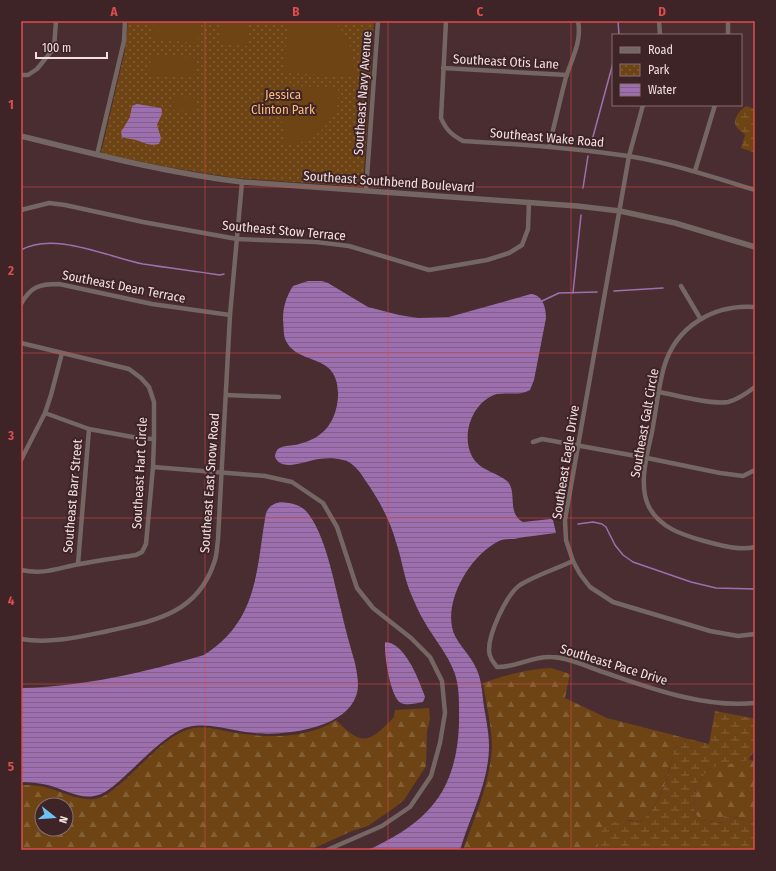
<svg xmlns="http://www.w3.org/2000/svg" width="776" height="871" font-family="'Fira Sans Condensed',sans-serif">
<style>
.forest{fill:url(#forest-firs);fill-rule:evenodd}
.wetland{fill:url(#wetland-marsh)}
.park{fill:url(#park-dots)}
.garden{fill:#6e4414}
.water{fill:url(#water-rules)}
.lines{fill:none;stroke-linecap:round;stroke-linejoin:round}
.stream{stroke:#9e6faf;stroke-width:1.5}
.minor{stroke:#746662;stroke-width:4.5}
.tertiary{stroke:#746662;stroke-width:5.5}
.grid{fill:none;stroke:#dc4d4d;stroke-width:1;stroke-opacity:0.55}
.labels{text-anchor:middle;stroke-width:4;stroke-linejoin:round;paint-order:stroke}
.street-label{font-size:13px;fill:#f2e0e1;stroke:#3e2327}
.park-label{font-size:13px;fill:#fdbd7c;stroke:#3e2327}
.neatline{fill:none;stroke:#dc4d4d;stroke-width:1.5}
.grid-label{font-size:13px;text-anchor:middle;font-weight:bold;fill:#dc4d4d}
</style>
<defs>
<pattern id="forest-firs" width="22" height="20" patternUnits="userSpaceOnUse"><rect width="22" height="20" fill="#6e4414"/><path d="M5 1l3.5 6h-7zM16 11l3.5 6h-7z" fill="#835f36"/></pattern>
<pattern id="wetland-marsh" width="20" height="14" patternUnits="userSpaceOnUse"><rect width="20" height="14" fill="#6e4414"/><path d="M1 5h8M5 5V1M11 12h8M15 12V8" fill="none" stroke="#835f36"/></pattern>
<pattern id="park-dots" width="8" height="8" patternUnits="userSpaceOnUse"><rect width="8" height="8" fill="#6e4414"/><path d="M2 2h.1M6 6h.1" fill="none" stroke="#835f36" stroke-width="1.8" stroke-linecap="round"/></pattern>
<pattern id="water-rules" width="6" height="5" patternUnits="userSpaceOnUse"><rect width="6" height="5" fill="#9e6faf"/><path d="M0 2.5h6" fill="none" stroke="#80608a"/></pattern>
</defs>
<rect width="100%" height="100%" fill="#492d31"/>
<!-- forest -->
<g class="forest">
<path d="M551,668L570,674L565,698L607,718L685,738L684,745L675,747C669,773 662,804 640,822L629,820L600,836L597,850H463C475,816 490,783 492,747C492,727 486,703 483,683C505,675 528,669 551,668Z"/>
<path d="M429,708L430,718L427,732L426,766L404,800L394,808L368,826L352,831L310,850H21V785C30,785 39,785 48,788C63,792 79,801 95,799C105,797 113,790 120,784C141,767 168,732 194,728C208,726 223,731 236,733C269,738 307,739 336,720C363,748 370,742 394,717L395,710ZM42,805H66V829H42Z"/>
<path d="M748,759L755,761V821L750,822L739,818L725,816L724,823L700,820L694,812L696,784L710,768Z"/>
</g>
<!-- wetland -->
<g class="wetland">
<path d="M746,106L755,109V153L741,148L745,135C743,132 737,129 736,126C732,119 741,109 746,106Z"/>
<path d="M715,711L752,718L755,720V750L748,760L710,768L696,784L694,812L700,820L723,823L724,816L739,818L750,822L755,821V850H597C598,844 599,834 603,829C613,819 628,820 640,822C662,805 669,773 675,747L684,745L685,738L709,744Z"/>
</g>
<!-- park -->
<path class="park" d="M128,21H374L363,187L235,178L167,167L101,153L125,50Z"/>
<!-- garden -->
<g class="garden">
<path d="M154,21L200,24L198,43L152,39Z"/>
<path d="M222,21H249L247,46L220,44Z"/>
<path d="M288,21H333C350,35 354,55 355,76L284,73Z"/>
<path d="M151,56L196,58L194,77L149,75Z"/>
<path d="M285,86L338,87C338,95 339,102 337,109C335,114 331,119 328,123C317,138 304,144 285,144L281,116Z"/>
<path d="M174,97L196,98L195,111L173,110Z"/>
</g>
<!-- water -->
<g class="water">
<path d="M137,104L161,108C164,114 159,119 157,125L161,138L159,144C151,146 147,144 139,141C134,139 128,139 122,137L121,132L130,117L132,106Z"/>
<path d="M308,281H322L328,283L368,307L399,315L418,318L449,317L531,294C543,295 546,308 546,318L534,380L530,390C520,396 508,392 497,394C471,401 458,441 476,462C484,471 497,473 507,481C518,491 506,513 523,522L551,519L553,520L556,533C542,535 528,536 514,539C509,539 503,539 499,541C472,554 446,596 452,627C454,641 470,654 476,668C482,680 482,694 484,707C486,719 489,733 489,746C489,783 470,816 460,850H368C427,823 456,793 459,725C459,707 460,690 455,674C448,654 434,639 424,621C419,613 415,603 411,594C404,578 402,559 396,542C390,520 378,498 365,480C361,473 352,461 343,460C336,458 327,458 319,459C307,460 282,473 275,457C275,454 276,451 278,449C283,445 293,446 299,444C324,438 336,422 338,397C340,351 299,367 286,341C283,335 284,327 283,320C283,307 286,297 293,286Z"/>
<path d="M280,502C290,503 299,504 306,511C325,532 334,582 341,610C345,628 350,646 355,663C357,674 360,686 356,696C345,729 283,736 254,733C232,731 210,722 188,727C167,732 135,768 117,783C111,788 103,795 94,796C79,799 63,789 48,785C39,783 30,782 21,782V688C83,687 145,672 204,655C259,620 256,569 266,513C269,506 273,504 280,502Z"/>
<path d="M385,642C405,643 418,678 424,694L425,697L423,702C416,703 407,706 401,703C390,697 384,654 385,642Z"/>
</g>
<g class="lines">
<!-- stream -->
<g class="stream">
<path d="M618,21L619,35"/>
<path d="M591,144L613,63"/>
<path d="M583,188L588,156"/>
<path d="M21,250C54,231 108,257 143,264C169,268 194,271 220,275L224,274"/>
<path d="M614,291L663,288"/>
<path d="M573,293L581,215"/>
<path d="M542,301L559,293L597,292"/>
<path d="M578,524L593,522L602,524L606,527L615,545L623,555L633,562L691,582L716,588L755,589"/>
</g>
<!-- minor -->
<g class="minor">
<path d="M446,21L441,118C446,130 452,135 463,141C519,144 573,148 628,156C671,163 713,177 755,190"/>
<path d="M659,21L660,35"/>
<path d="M728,21V35"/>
<path d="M443,68L567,75"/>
<path d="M21,75H28L37,69L54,48L56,21"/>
<path d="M643,105L629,156L565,520L566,540L573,561L580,574L590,587L613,602L710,631L738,636L755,634"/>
<path d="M549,146C555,123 560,100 566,77C572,58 582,42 578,21"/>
<path d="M97,155L124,41L125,21"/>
<path d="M695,171L715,105"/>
<path d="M366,191L378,21"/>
<path d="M21,210L49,203L65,205L143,222L237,239L316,242L349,246L429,270L487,260L509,253L522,245L528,229L529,202"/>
<path d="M681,286L700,318"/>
<path d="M21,304C31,286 40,284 59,284L152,304L230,315"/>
<path d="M755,307C714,304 676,326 664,367C658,388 656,411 652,432C647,455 638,485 649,507C660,528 683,535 704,541C720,545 739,551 755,547"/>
<path d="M21,343L129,369L141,378L149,387L154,402V439L153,467L146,544L142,552L136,555C117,558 98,560 80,564C58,568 44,575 21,570"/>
<path d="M659,392C676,395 712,405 728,402C737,400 747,393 755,387"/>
<path d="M226,395L279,397"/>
<path d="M45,413L89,429L138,438L154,439"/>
<path d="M533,442L542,439L647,458L720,473L743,476L755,470"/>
<path d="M21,460L45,413L51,395L62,353"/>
<path d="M153,467L265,476L292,482L323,503L337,527L357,588L373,608L411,638L430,657L442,681L445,713L440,743L431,776L410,807L382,826L327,850"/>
<path d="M573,561C556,569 536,575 520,585C506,595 489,633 489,650C489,657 493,662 497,667C515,668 532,656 551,657C568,657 590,668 606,673C653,689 704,708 755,703"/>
<path d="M78,564L89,429"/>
<path d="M21,639C51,644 79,637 108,631C154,621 197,614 214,563C217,556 217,547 218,539L230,315L242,182"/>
</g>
<!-- tertiary -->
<path class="tertiary" d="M21,136C94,154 167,173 242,182L577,206L620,211L675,223L755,247"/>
</g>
<!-- grid -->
<path class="grid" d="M205,21V850M388,21V850M571,21V850M21,187H755M21,353H755M21,518H755M21,684H755"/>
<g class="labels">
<!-- street labels -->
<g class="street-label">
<text transform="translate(506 61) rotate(3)" y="5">Southeast Otis Lane</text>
<text transform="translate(362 93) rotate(-86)" y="5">Southeast Navy Avenue</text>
<text transform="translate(547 137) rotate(5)" y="5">Southeast Wake Road</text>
<text transform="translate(389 181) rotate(4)" y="5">Southeast Southbend Boulevard</text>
<text transform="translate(284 230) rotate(5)" y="5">Southeast Stow Terrace</text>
<text transform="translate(124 286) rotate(11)" y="5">Southeast Dean Terrace</text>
<text transform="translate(644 423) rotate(-80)" y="5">Southeast Galt Circle</text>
<text transform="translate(565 462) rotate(-81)" y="5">Southeast Eagle Drive</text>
<text transform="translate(139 473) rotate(-87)" y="5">Southeast Hart Circle</text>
<text transform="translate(209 483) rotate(-86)" y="5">Southeast East Snow Road</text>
<text transform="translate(72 496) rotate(-85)" y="5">Southeast Barr Street</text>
<text transform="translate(614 664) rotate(17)" y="5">Southeast Pace Drive</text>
</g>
<!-- park labels -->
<g class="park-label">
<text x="283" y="99">Jessica<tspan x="283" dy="15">Clinton Park</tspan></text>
</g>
</g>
<!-- border -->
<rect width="776" height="871" fill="none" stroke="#3e2327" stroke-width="44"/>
<!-- legend -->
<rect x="612" y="34" width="130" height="72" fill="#3e2327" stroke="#866f71"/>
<rect x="620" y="47" width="20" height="6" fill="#746662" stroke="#866f71"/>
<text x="648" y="54" font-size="12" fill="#f2e0e1">Road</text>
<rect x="620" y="64" width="20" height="12" fill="url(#park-dots)" stroke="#866f71"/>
<text x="648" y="74" font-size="12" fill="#f2e0e1">Park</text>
<rect x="620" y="84" width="20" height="12" fill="url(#water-rules)" stroke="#866f71"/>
<text x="648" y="94" font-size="12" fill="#f2e0e1">Water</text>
<!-- north arrow -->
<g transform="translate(54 817) rotate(107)"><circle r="19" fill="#3e2327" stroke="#866f71"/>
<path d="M0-3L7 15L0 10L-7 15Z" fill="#6dc2f3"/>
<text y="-6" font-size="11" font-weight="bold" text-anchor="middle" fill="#f2e0e1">N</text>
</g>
<!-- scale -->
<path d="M36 52v6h71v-6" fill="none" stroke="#f2e0e1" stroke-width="2"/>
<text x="42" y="52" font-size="12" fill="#f2e0e1" stroke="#3e2327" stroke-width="3" paint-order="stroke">100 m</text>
<rect x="22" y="22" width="732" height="827" class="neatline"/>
<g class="grid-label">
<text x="114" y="16">A</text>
<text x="296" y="16">B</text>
<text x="480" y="16">C</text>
<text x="662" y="16">D</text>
<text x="11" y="109">1</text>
<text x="11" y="275">2</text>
<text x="11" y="440">3</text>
<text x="11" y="605">4</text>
<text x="11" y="771">5</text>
</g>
</svg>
